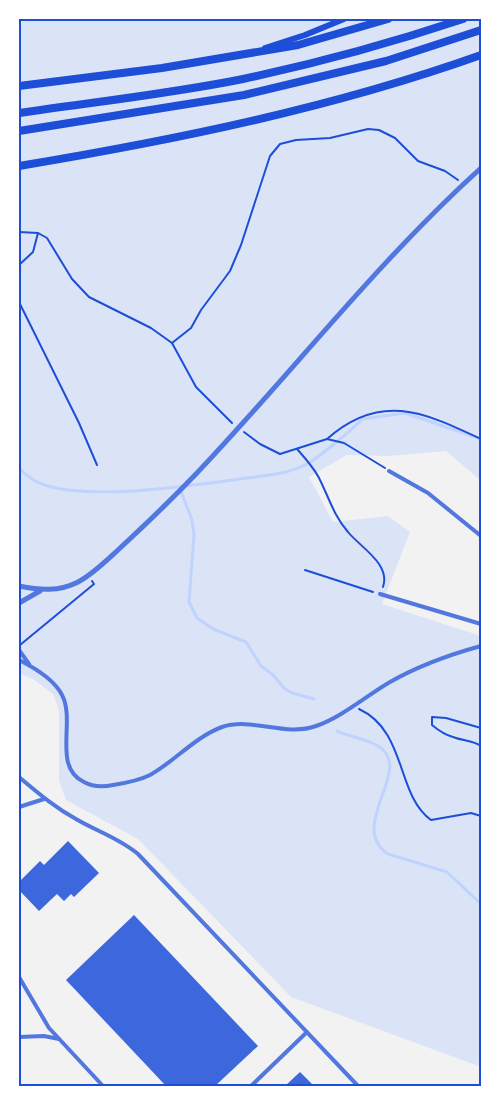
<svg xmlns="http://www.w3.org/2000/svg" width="500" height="1105" font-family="'Noto Serif',serif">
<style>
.green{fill:#dbe4f7}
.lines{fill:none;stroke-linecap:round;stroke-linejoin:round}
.stream{stroke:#bfd3fe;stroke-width:3}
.building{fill:#3d67dc}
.path{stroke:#1d4ed8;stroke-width:2}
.minor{stroke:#5277de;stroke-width:4}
.tertiary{stroke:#5277de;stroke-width:5}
.primary{stroke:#1d4ed8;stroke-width:6}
.motorway{stroke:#1d4ed8;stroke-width:8}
.neatline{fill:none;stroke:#1d4ed8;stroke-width:2}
</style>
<rect width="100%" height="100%" fill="#f2f2f2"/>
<!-- green -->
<path class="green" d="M19,19H481V481L446,451L388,456L347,455L309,477L333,522L388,516L410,532L382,604L481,636V1067L291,997L138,839L66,800L59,781V710L53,694L33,679L19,673Z"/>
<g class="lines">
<!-- stream -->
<g class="stream">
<path d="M19,468C27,477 39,484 51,487C102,499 187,486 240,479C261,476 283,475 303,466C314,462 353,429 362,419L405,413L478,438"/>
<path d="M180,489L192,520L194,535L189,602L197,618L213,629L246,642L261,666L273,675L285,689L292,693L314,699"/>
<path d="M337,731C350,737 373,740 383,750C409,774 348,827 388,854L447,872L481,904"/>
</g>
</g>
<!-- building -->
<g class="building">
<path d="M68,841L99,873L74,897L71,894L64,901L57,894L39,911L19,890V882L40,861L44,865Z"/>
<path d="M134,915L258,1046L215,1086H166L66,980Z"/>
<path d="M300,1072L314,1086H285Z"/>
</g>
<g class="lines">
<!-- path -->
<g class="path">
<path d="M19,232L38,233L47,238L72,279L89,297L151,328L172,343L196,387L232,423"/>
<path d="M19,265L33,252L38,233"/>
<path d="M19,302L79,423L97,465"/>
<path d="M172,343L191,328L201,310L230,271L241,245L270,156L280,144L296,140L330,138L368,129L379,130L395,138L418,161L445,171L458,180"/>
<path d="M244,432L260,444L280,454L327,439L344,443L385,468"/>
<path d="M327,439C381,391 425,413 481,439"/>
<path d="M297,449C306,459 315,469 320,480C329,498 334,516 348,532C360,547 391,564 383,587"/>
<path d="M305,570L373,592"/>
<path d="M20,645L94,584L92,581"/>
<path d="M359,709C407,731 396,795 431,820L471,813L481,816"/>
<path d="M481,728L446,718L432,717V725C438,730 445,735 453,737C463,741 473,740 481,746"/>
</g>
<!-- minor -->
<g class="minor">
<path d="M389,471L428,493L481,536"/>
<path d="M380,594L481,624"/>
<path d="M19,650L29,664"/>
<path d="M19,660C35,668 54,679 62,695C76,721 52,767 84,782C93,787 104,787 113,785C126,783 138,781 150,775C175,761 195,737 222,727C252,717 285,737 316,726C342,717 366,696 390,682C420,665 448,655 481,646"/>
<path d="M19,777C37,792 54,807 76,819C96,831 119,838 138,854L358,1086"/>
<path d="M19,807L44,799"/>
<path d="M19,977L49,1028L103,1086"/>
<path d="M19,1037L44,1036L59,1039"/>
<path d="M251,1086L307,1032"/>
</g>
<!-- tertiary -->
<g class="tertiary">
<path d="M19,586C39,590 59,592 78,582C93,574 106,561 119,549C145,525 170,501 195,475C291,374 377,262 481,168"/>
<path d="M19,603L40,591"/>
</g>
<!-- primary -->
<path class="primary" d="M265,48L305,35L344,19"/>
<!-- motorway -->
<g class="motorway">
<path d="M19,86L162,68L298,45L388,19"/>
<path d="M19,113C94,102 169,94 243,79C318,63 391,43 463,19"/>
<path d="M19,131L244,95L386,61L481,30"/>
<path d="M19,166C175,140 332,108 481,55"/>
</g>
</g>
<!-- border -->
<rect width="500" height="1105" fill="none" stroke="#ffffff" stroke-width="40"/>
<rect x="20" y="20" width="460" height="1065" class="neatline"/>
</svg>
